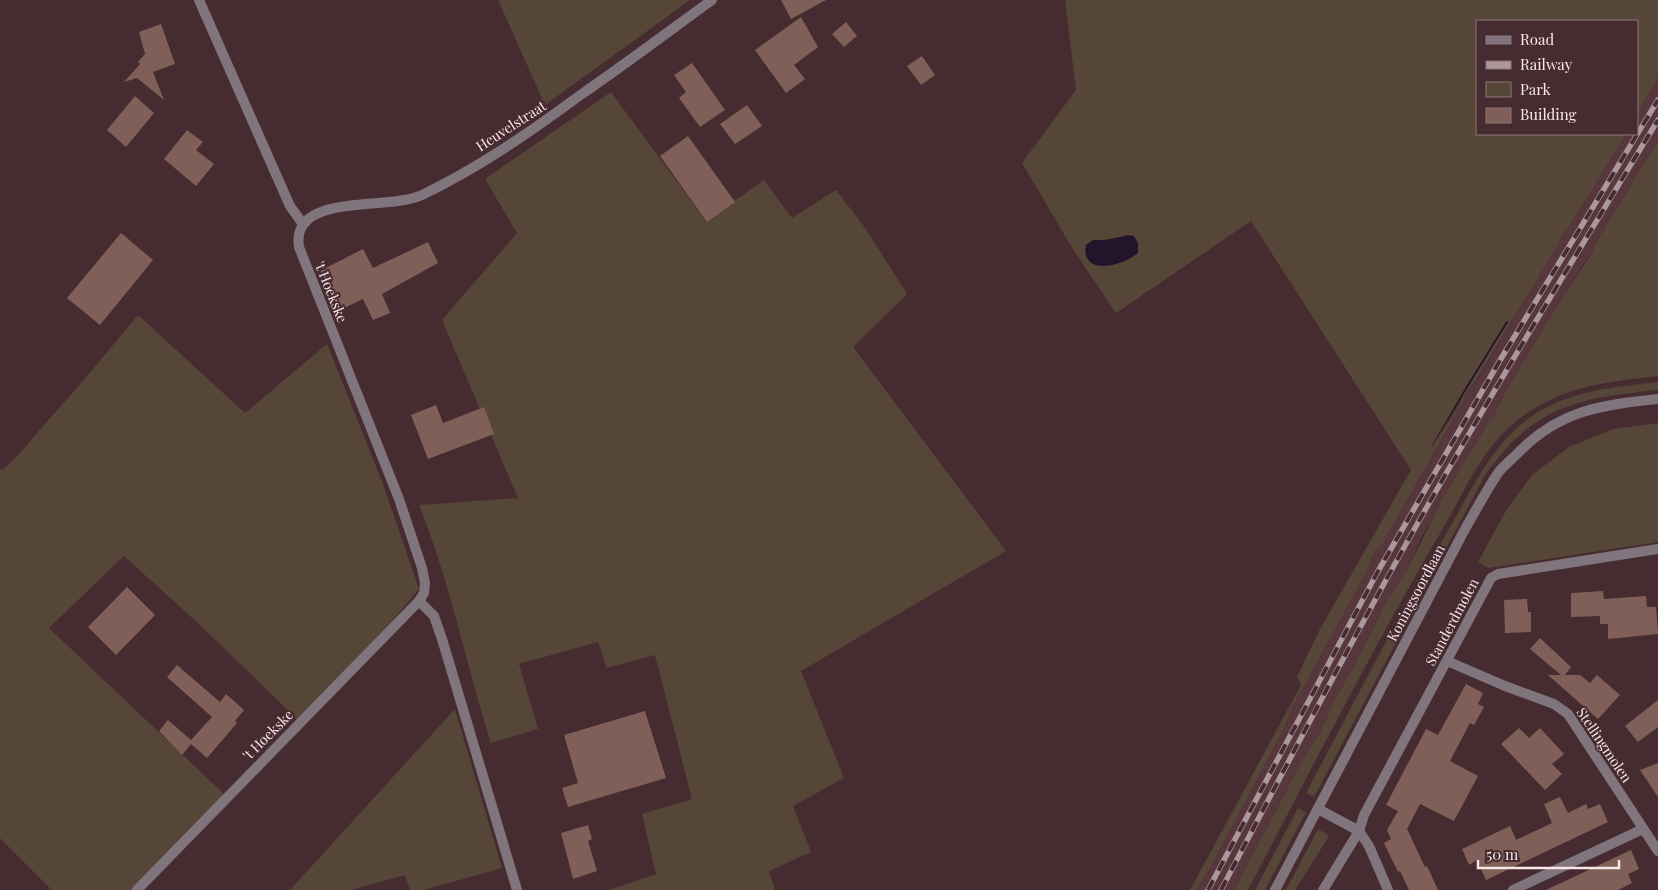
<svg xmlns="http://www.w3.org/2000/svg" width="1658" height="890" font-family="'Playfair Display',serif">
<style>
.built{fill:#57363d}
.green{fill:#564638;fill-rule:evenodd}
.water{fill:#22152b}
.building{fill:#7f5f57}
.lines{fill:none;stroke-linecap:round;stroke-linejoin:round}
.minor{stroke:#81757d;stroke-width:10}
.tertiary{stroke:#81757d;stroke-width:10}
.rail-casing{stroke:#ac979b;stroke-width:5.5}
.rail{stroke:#462c31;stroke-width:4;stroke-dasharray:11;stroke-linecap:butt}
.labels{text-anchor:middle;stroke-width:4;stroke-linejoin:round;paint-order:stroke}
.street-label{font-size:14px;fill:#f8e6e9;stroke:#462c31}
</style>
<rect width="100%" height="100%" fill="#462c31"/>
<!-- built -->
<path class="built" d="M1658,77V140L1597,241L1593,251L1583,264L1494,416L1488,423L1421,538L1408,568L1376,621L1355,664L1333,703L1319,735L1283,796L1234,890H1196L1209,870L1285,727L1290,712L1366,573L1375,550L1381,546L1436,450L1463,402L1466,391L1474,385L1557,247L1562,235L1569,227L1626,134H1637V115Z"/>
<!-- green -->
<g class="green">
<path d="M498,0H690L545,105Z"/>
<path d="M1065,0H1658V77L1637,115V21H1477V134H1626L1569,227L1562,235L1557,247L1473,385L1466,392L1463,402L1381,546L1375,550L1366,573L1290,712L1285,727L1209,870L1196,890H1190L1301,685L1297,677L1319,631L1411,470L1251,221L1116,313L1074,251L1022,163L1076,90ZM1119,238L1099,266C1088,262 1083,257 1086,245C1096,239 1108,240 1119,238ZM1506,321L1508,322L1464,391L1459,405L1431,449L1433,443Z"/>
<path d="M611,92L706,221L764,180L792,218L836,190L866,229L907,294L853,347L1006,551L801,671L844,778L793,806L811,852L769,871L775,890H609L656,874L642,814L692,799L655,655L607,668L598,642L519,664L538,729L491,743C466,664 450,582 419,505L518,498L442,320L517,233L485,179Z"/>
<path d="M1658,140V376C1606,382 1562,386 1519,419C1482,447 1465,491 1442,530C1373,647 1311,770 1248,890H1234L1295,774L1311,746L1319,735L1333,703L1355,664L1386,602L1408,568L1442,500L1488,423L1494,416L1509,386L1551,316L1593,251L1597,241Z"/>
<path d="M138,315L245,413L327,344L383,484L419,589L393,620L298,720L200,625L124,556L49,628L225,795L134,890H52L0,838V469L2,470C18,457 30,441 43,426C76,390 107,352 138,315Z"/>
<path d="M1658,382V390C1578,398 1532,406 1484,477L1314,797L1306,793C1352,707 1396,619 1446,534C1472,490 1491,443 1535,414C1573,390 1615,387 1658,382Z"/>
<path d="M1658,423V542L1488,568L1478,562L1507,509L1532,475L1569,447L1613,429Z"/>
<path d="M455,709L502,868L424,890H410L405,875L351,890H290Z"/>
<path d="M1298,808L1306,812L1265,890H1255Z"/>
<path d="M1318,829L1329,836L1295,890H1286Z"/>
</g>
<!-- water -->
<g class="water">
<path d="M1128,235L1134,236L1138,243V253C1123,266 1081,277 1086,245L1093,240H1106Z"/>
<path d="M1507,321L1508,322L1430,449L1464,390Z"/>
</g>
<!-- building -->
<g class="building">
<path d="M781,0H826L791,19Z"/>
<path d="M801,17L818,47L794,65L805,79L786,93L755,50Z"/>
<path d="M846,22L857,36L844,47L832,34Z"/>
<path d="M161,24L175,64L153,72L164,100L137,78L124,82L140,64L138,62L145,54L139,32Z"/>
<path d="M922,56L935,75L921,85L907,66Z"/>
<path d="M692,63L725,110L700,127L679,98L686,92L674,75Z"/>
<path d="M135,96L154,113L126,147L107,130Z"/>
<path d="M747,105L762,126L735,144L720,124Z"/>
<path d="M187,130L203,142L196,150L214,164L196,186L164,159Z"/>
<path d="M688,136L735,202L707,222L660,156Z"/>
<path d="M121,233L153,260L100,325L67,298Z"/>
<path d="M428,242L438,263L382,294L390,313L373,320L363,299L340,310L320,271L363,249L373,268Z"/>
<path d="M436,405L443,423L484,407L494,434L428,459L411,415Z"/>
<path d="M127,587L155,615L116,655L88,627Z"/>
<path d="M1603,591L1604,599L1646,596L1647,607H1656L1658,634L1608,639V624H1600V616L1571,617V593Z"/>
<path d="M1527,599L1528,612H1531V632L1505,633L1504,600Z"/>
<path d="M1540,638L1571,667L1565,675H1580L1590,683L1597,675L1620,695L1598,719L1548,675H1561L1530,649Z"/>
<path d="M177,665L220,702L226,694L244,710L235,721L237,723L207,758L191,744L182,755L159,731L168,720L191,740L212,717L167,677Z"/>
<path d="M1466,684L1483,693L1478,704L1484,707L1474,725L1470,723L1450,761L1478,776L1454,821L1420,804L1407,829L1425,867L1427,866L1438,890H1409L1400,871L1398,872L1384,843L1391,839L1387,830L1398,811L1386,805L1426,729L1438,735Z"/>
<path d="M1658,700V727L1638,742L1625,726Z"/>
<path d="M645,711L666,778L568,807L562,788L578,783L564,735Z"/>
<path d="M1519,728L1529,738L1540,728L1564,754L1552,764L1562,774L1545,790L1501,744Z"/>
<path d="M1658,763V797L1640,770Z"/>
<path d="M1560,797L1568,813L1586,804L1588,809L1600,804L1608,822L1486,880L1477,860L1469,865L1462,849L1510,826L1516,840L1552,823L1544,804Z"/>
<path d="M588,825L592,839L588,841L597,871L573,879L561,833Z"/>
<path d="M1631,850L1639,869L1628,874L1632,883L1618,890H1546Z"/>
</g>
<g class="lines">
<!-- minor -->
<g class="minor">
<path d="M199,0L290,206L303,224"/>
<path d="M419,601L434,616L442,639L517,890"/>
<path d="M1447,661L1505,686L1554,704L1568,714L1658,851"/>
<path d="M1318,809L1359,831L1369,846L1388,890"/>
<path d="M137,890L419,601L424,593L425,583L422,568L399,499L299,247C298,240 298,232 303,225C321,197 391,209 422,195C478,168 529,133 579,96C624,65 668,32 712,0"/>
<path d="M1323,890L1359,831L1364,815L1491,578L1498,574L1658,549"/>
<path d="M1513,890L1643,829"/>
</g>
<!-- tertiary -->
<path class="tertiary" d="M1275,890L1465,529C1476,510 1486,491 1498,473C1503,466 1511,460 1517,454C1559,410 1601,405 1658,399"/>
<defs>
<g id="rail">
<path d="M1208,890L1377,573L1499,362L1658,100"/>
<path d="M1221,890C1282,774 1342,658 1406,544C1486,401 1573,260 1658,120"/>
</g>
</defs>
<!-- rail casing -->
<use href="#rail" class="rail-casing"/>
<!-- rail -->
<use href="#rail" class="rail"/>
</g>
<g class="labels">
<!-- street labels -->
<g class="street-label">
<text transform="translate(511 126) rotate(-33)" y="5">Heuvelstraat</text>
<text transform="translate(331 292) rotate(68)" y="5">'t Hoekske</text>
<text transform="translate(1416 593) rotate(-62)" y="5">Koningsoordlaan</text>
<text transform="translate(1452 622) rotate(-62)" y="5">Standerdmolen</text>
<text transform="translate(268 735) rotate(-45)" y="5">'t Hoekske</text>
<text transform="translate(1604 745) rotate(56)" y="5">Stellingmolen</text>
</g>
</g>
<!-- legend -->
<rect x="1476" y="20" width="162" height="115" fill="#462c31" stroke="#8d767b"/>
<rect x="1486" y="36" width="25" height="8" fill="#81757d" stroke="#8d767b"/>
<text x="1520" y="45" font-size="15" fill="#f8e6e9">Road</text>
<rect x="1486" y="61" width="25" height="8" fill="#ac979b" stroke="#8d767b"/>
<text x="1520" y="70" font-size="15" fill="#f8e6e9">Railway</text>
<rect x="1486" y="82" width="25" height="15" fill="#564638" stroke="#8d767b"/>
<text x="1520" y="95" font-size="15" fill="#f8e6e9">Park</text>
<rect x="1486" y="108" width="25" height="15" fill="#7f5f57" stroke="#8d767b"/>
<text x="1520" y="120" font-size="15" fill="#f8e6e9">Building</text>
<!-- scale -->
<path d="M1478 860v8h141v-8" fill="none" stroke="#f8e6e9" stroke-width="2.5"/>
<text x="1486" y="860" font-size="15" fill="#f8e6e9" stroke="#462c31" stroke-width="4" paint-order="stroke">50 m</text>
</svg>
